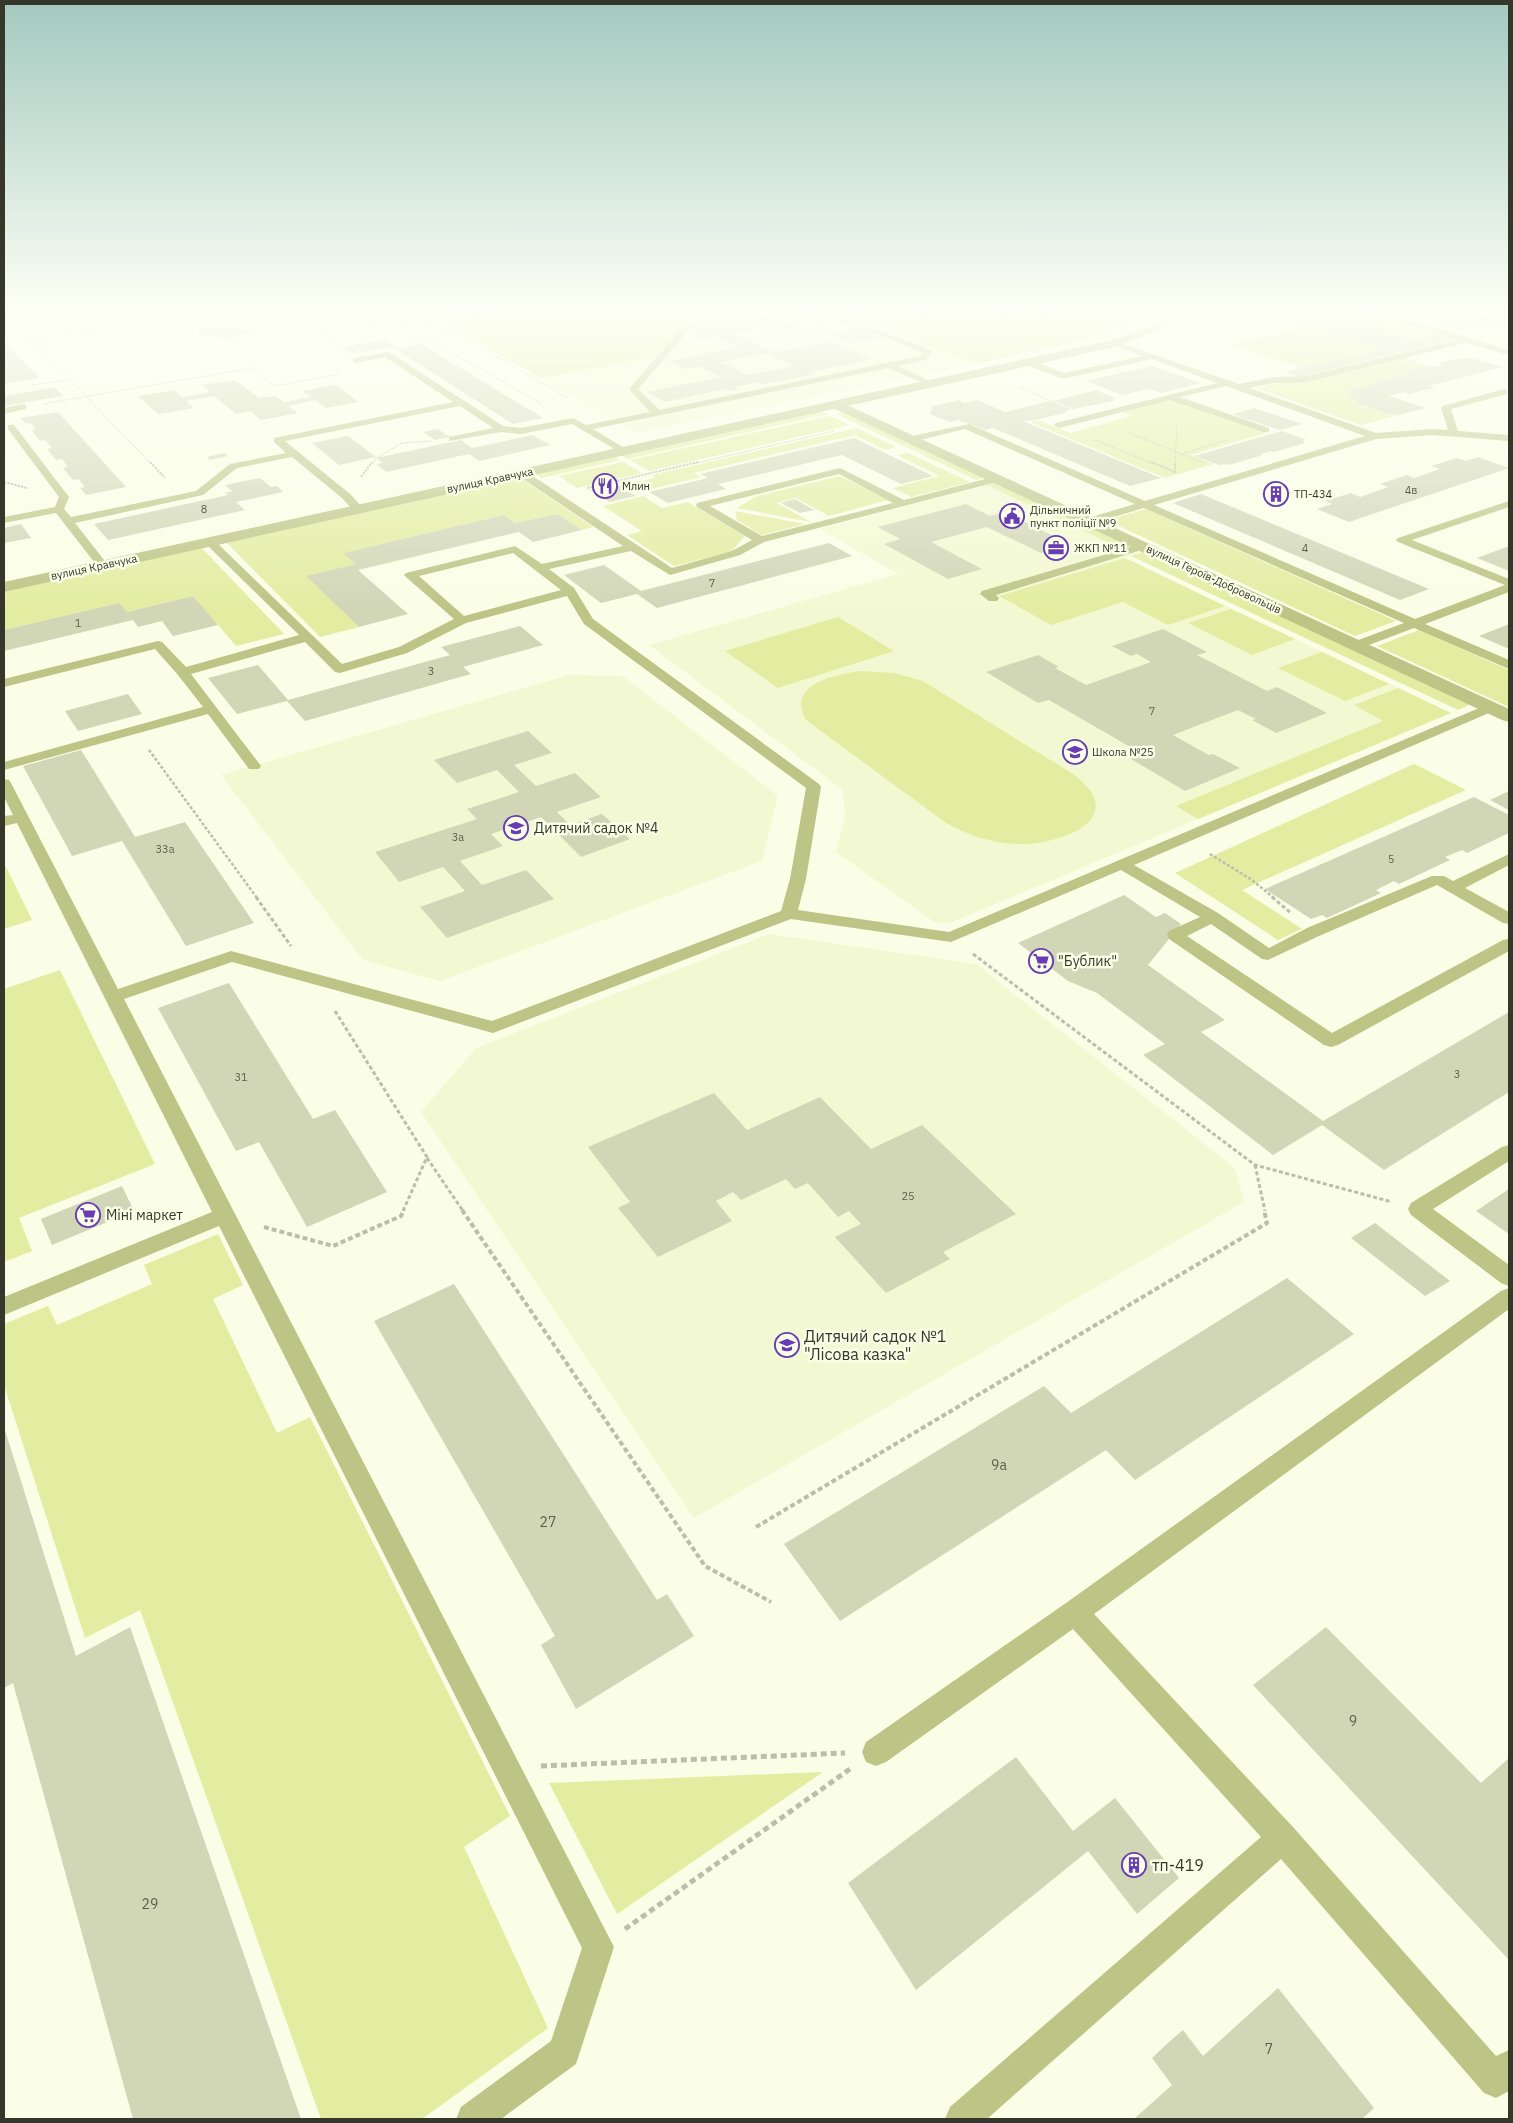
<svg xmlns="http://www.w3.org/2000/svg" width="1513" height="2123" font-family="'IBM Plex Sans',sans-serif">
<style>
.built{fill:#f2f9d2}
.green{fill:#e2eda1}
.building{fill:#d1d6b7;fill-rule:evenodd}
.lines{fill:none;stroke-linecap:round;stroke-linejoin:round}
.path-far5{stroke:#bbbeaa;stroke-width:1;stroke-dasharray:2 1;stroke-linecap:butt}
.path-far4{stroke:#bbbeaa;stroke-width:2;stroke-dasharray:2.5 1;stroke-linecap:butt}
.path-far3{stroke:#bbbeaa;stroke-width:2.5;stroke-dasharray:3 2;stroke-linecap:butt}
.path-far2{stroke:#bbbeaa;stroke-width:3;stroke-dasharray:4 2.5;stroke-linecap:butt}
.path-far1{stroke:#bbbeaa;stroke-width:4;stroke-dasharray:5 3;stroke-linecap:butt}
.path{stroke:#bbbeaa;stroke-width:5;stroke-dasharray:6 4;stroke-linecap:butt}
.service{fill:#bcc586;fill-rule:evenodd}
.minor{fill:#bcc586;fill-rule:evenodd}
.tertiary{fill:#bcc586;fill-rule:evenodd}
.labels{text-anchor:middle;stroke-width:5;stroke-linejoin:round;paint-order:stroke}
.far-street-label{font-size:11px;fill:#35372b;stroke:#fafee6}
.far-poi-label{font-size:11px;fill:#35372b;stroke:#fafee6;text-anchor:start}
.number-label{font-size:11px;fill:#5c5f4e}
.poi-label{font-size:14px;fill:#35372b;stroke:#fafee6;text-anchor:start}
.near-number-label{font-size:14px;fill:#5c5f4e}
.near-poi-label{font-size:16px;fill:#35372b;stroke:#fafee6;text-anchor:start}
</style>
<rect width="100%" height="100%" fill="#fafee6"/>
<!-- built -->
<g class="built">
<path d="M26,314H190L73,332L35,331Z"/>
<path d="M404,314H847L976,364L637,433L445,323L426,326Z"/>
<path d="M996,483L1144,552L1125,558L1451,713L950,923L934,922L836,852L845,817L843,790L649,645L898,574L820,529Z"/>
<path d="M569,675L623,676L778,796L762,861L440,981L363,960L221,775Z"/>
<path d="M769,934L976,964L1235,1168L1244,1202L694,1518L421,1112L476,1048Z"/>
</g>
<!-- green -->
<g class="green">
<path d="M404,314H701L681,328L655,357L540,378L445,323L426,326Z"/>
<path d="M847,314H1146L1138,322L1121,331L976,364Z"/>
<path d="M1331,314H1362L1436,335L1414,341L1327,315Z"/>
<path d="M1308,327L1381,349L1303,368L1230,344Z"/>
<path d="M1405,358L1428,366L1405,371L1410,374L1376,382L1378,383L1350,391L1352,392L1345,394L1355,397L1350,399L1358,401L1355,403L1388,414L1398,415L1361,425L1256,388L1283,382L1310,381Z"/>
<path d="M1170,399L1266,433L1191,455L1213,464L1165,478L1030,422L1038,420L1070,433L1132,416L1121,412Z"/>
<path d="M821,411L827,414L627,459L621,455Z"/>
<path d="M845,412L985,478L976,480L836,414Z"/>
<path d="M830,416L850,425L649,471L630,460Z"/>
<path d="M857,428L896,447L885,450L855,435L694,473L701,477L647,490L635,482L655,478L652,475Z"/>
<path d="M908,453L970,482L911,497L893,488L939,476L897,455Z"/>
<path d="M615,457L620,460L541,478L536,474Z"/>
<path d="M623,462L642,473L577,488L559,476Z"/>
<path d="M840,476L888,500L829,516L796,498L777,503L811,522L737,508L757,496Z"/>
<path d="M519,477L593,527L582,530L557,514L515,523L504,515L344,553L356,564L307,576L359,627L320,637L226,542Z"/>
<path d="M996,483L1132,546L1122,549L987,485Z"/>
<path d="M643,496L662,508L688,502L745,536L731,552L674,566L627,535L642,531L603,506Z"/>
<path d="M1146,509L1396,621L1355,636L1106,520Z"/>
<path d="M735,511L805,524L762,535L737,520Z"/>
<path d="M202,548L284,634L236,646L193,596L127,612L119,603L4,630V592Z"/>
<path d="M1144,552L1471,704L1458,710L1131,556Z"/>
<path d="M1125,558L1225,606L1168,625L1123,602L1051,625L999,596Z"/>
<path d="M1231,609L1295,639L1252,655L1188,623Z"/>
<path d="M838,617L894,651L778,688L725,651Z"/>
<path d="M1419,630L1509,670V707L1377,646Z"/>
<path d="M1322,652L1389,684L1345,701L1278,668Z"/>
<path d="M861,671L894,673L923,681L1073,774C1134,819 1058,846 1015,844C991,843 968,835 946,823L806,720C785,684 837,674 861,671Z"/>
<path d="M1398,688L1451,713L1198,819L1176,806L1383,721L1354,705Z"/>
<path d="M1414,764L1466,790L1242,890L1302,929L1278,940L1175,873Z"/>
<path d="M4,863L32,920L4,929Z"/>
<path d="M60,970L155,1164L19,1218L32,1251L4,1262V989Z"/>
<path d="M218,1234L243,1285L213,1299L277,1433L310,1417L510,1816L464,1847L548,2028L422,2119H321L140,1610L85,1638L4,1385V1324L48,1306L57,1325L152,1284L144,1265Z"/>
<path d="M823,1772L617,1914L549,1783Z"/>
</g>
<!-- building -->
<g class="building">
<path d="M1410,314H1448L1469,320L1509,314V324L1489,328L1468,330L1450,327Z"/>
<path d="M1327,315L1414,341L1436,335L1453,340L1299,377L1285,372L1381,349L1295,322Z"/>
<path d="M771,317L795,327L781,329L774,326L734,334L775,352L843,339L829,334L859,328L881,337L852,343L847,341L834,343L872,359L811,372L815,374L763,384L758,382L734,387L739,389L730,391L725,389L665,402L647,392L721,377L699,366L685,369L669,361L738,347L715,337L702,339L686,332ZM766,353L795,366L748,375L720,362Z"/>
<path d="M221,325L253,330L230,339L198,334L203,332L197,330L199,328L214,327Z"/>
<path d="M384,340L397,348L421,344L543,418L513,424L392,347L352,354L341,347Z"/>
<path d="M4,341L39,378L4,384Z"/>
<path d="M1462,358H1472L1503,367L1429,386L1434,388L1409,394L1404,392L1389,396L1426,408L1398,415L1388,414L1354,402L1358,401L1349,399L1355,397L1344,394L1352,392L1348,391L1378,383L1375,382L1410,374L1404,372L1428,366L1434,367L1444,365L1438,363Z"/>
<path d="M1152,366L1201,383L1161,393L1149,389L1122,395L1086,381Z"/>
<path d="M235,380L259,398L275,396L284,402L311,397L302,391L335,385L359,402L326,408L315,400L288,406L298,413L261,420L250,411L236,414L214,396L186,401L194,408L158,414L138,396L174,390L182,397L210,392L202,385Z"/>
<path d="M55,387L63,396L4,406V396Z"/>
<path d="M1096,390L1117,399L1112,400L1114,401L1073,409L1053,401Z"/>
<path d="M959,400L964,403L977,400L1005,412L1050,401L1071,409L1065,411L1068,412L1035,420L1023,421L1161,478L1130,486L993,428L986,430L958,420L950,422L930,414L933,406Z"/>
<path d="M1254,408L1302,424L1280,430L1237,416H1239L1233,414Z"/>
<path d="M58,412L126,487L86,495L80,488L85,487L82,483L78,479L73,480L63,468L68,467L62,459L56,460L47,449L52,448L45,440L40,441L32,430H36L31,423L26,424L21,418Z"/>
<path d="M438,429L450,437L435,440L423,432Z"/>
<path d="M1282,431L1307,440L1302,441L1305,443L1274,452L1271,451L1260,454L1263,455L1229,465L1226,464L1219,465L1194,456Z"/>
<path d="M533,435L550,445L479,461L469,454L386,472L376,464L383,463L376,458L461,440L472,448Z"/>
<path d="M348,436L376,457L339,465L312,443Z"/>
<path d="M854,438L933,476L901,484L842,455L718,484L726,489L668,503L649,492L708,478L700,474Z"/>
<path d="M225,453L228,456L210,460L207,457Z"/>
<path d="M1478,457L1509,468L1349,522L1317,509L1332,504L1325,501L1351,493L1360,497L1388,487L1380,484L1407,475L1414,478L1440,469L1431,466L1457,458L1466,461Z"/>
<path d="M260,478L271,487L277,486L283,492L236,502L245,510L108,540L94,524L228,495L225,493L232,491L225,485Z"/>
<path d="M616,484L636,496L609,502L590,490Z"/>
<path d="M1279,488L1292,493L1274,499L1260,494Z"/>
<path d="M1201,494L1429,589L1400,600L1173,503Z"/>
<path d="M795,499L814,510L800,513L781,503Z"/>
<path d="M966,504L990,516L1004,512L1070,544L1041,553L987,527L931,542L982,569L948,579L884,544L900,539L878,527Z"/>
<path d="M557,514L582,530L533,542L519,532L358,570L408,614L359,627L306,576L356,564L343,553L504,515L515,523Z"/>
<path d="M21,524L31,538L4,543V528Z"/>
<path d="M829,543L852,556L657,608L637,594L601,603L564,575L604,565L641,591Z"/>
<path d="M1509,546V571L1477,558Z"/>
<path d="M193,596L218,625L173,636L162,621L138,627L133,620L4,651V630L119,603L127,612Z"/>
<path d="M1509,624V649L1479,636Z"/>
<path d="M520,626L543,645L463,667L471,674L305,721L287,701L237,714L208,678L258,665L288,700L450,655L441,647Z"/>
<path d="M1163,629L1207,652L1197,655L1267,691L1277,687L1327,713L1276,733L1252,720L1256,719L1238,710L1173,735L1209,755L1213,754L1240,768L1185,791L1121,753L1132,748L1049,700L1038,703L986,672L1038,655L1059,667L1055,668L1086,685L1151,662L1137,654L1131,656L1112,646Z"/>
<path d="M128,694L142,714L78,731L65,711Z"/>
<path d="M528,731L552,753L514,765L536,786L575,773L601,797L557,812L570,825L602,814L630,839L581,857L541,817L491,834L503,846L460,861L482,885L526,870L554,899L447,938L420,907L465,891L443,867L399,882L375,852L477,819L467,809L519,792L497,770L457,783L434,760Z"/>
<path d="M81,750L135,837L185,822L254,923L186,946L122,841L72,856L23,766Z"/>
<path d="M1509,791V810L1490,800Z"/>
<path d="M1474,797L1509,815V833L1467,853L1462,850L1445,857L1450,860L1399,884L1394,881L1376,890L1381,893L1327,918L1322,915L1311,919L1265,889Z"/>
<path d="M1124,895L1156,917L1165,913L1181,924L1148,965L1225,1020L1201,1032L1323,1121L1509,1012V1092L1384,1170L1322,1125L1273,1155L1143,1055L1165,1044L1097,993L1068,981L1018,943Z"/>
<path d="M229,983L313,1119L335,1110L387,1192L307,1227L259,1142L236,1151L158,1008Z"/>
<path d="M714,1093L747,1130L820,1097L871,1149L922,1125L1016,1214L943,1252L950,1259L886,1293L835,1237L861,1224L849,1211L838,1217L808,1183L795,1189L786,1179L741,1200L733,1192L716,1201L732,1221L658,1257L618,1208L630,1202L588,1147Z"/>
<path d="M122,1186L134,1211L52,1245L41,1219Z"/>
<path d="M1509,1189V1234L1476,1211Z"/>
<path d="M1375,1223L1450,1281L1425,1296L1351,1238Z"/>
<path d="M1287,1278L1354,1334L1135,1480L1106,1450L840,1621L784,1544L1044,1386L1071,1413Z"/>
<path d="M454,1284L657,1600L667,1594L694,1636L576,1709L541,1645L555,1636L374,1321Z"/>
<path d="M4,1427L76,1656L130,1627L301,2119H133L13,1683L4,1688Z"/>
<path d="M1326,1627L1481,1783L1509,1758V1960L1253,1685Z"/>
<path d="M1016,1757L1073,1831L1115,1798L1179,1878L1137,1914L1088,1851L916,1990L848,1883Z"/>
<path d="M1278,1988L1374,2108L1362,2119H1134L1172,2085L1152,2058L1169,2042L1183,2030L1203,2056Z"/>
</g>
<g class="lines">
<!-- path-far5 -->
<g class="path-far5">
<path d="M7,314L151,464"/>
<path d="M301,314L338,347"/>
<path d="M384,314L542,404"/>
<path d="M1040,314L1074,327"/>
<path d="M919,325L924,314"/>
<path d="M421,326L489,314"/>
<path d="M317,329L403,325L453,331L568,398"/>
<path d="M937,330L1017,314"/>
<path d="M32,340L203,314"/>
<path d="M408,340L424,337"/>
<path d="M32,385L70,380"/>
<path d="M1020,388L1056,403"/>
<path d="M43,404L252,368L274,386L340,374"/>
<path d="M1127,432L1204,463"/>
<path d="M1095,440L1154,464"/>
<path d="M1181,454L1228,440"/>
<path d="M377,458L402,443L431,441"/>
<path d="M372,464L376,458"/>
<path d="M692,464L834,431"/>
<path d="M1175,464L1177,422"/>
</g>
<!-- path-far4 -->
<g class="path-far4">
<path d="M150,462L165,478"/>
<path d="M1151,462L1175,472"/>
<path d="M1175,473V462"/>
<path d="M361,477L372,462"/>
<path d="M4,482L27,488"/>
<path d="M587,488L698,462"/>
</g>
<!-- path-far3 -->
<g class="path-far3">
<path d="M149,750L257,898"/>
<path d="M1210,854L1252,880L1274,898"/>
</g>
<!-- path-far2 -->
<g class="path-far2">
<path d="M256,897L291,946"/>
<path d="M1272,897L1292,914"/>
<path d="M973,954L1255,1165L1392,1202"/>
<path d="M335,1011L427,1157L403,1211"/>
<path d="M427,1158L463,1211"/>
<path d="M1255,1165L1265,1211"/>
</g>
<!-- path-far1 -->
<g class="path-far1">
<path d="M462,1210L705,1566L771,1602"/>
<path d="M264,1227L333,1246L401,1216L404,1210"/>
<path d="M756,1527L1267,1223L1264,1210"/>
</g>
<!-- path -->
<g class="path">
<path d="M541,1766L845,1753"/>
<path d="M625,1929L850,1769"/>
</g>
<!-- service -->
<g class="service">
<path d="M742,314H760L690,329L638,389L659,410L920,356L923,353L852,324L777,316L773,314H801L853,320L931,350L932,352L926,360L898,366L933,382L926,384L888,368L593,429L626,449V453L623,454L572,424L521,434L501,432L449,441V437L493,428L460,406L285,441L350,494L362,507L363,509L362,511H354L342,498L292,457L237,468L203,495L75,523L108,565L102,568L98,567L56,513L4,523V517L55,507L59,497L8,429V425H14L69,497L64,509L71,517L196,491L230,464L286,453L274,442V438L453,402L385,357L356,363L353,362V358L389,352L503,426L521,428L573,418L586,425L650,412L629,389L684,325Z"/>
<path d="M1376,314H1389L1509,350V355L1466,343L1306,382L1274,383L1249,388L1376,433L1433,429L1448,430L1441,408L1443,406L1504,389L1507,390V394L1451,409L1458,431L1509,435V441L1433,435L1376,439L1154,505L1415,619L1505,585L1398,542L1396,540L1398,538L1509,501V507L1412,540L1509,579V592L1425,624L1509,660V669L1414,628L1361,648H1353L1351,645L1353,642L1404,623L1144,508L1093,523H1085L1084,521L1085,519L1135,504L965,429L912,442L907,439L912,436L969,424L1145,501L1365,436L1226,386L1180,397L1269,428V432H1263L1170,400L1059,428L1054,425L1056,423L1217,383L1152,359L1063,379L1022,363V359H1028L1064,373L1143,356L1112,345L1111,343L1115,341L1239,384L1274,377L1306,376L1457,340Z"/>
<path d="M23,404L26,405V409L4,414V408Z"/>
<path d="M840,468L904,500L997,476L1002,479L1001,481L764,542L740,555L670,575L631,551L549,569L574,588L593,619L819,784L821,787L806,879L798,910L949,932L1491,703L1498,707L1496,710L1134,865L1218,913L1269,948L1307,928L1432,876H1444L1453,881L1509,854V865L1465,888L1509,912V924L1503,923L1437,885L1319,936L1268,960L1262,959L1211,924L1187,936L1332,1033L1503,940L1509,939V951L1338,1045L1331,1047L1324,1045L1169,939L1167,935L1169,931L1200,917L1121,870L951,942L791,919L493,1033L232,962L124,999L614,1947L576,2064L501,2119H456L461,2107L551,2041L582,1948L219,1226L4,1315V1297L212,1212L17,823L4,826V816L13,815L4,797V779L9,780L11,783L118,989L231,951L492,1021L781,911L790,879L806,788L584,624L567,596L466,623L407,653L340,673L335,672L305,642L191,674L261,766L259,769H249L208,714L4,770V762L203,707L178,675L155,649L4,687V679L158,641L162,642L186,667L299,635L206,544L204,542L206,540H214L342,664L399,647L454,619L406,577L404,575L406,573L515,546L542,564L623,546L517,475V471H525L672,568L732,551L752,540L697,507L696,505L697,503ZM839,474L893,503L762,536L710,506ZM513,553L561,590L464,616L419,576Z"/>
<path d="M1144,543L1148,544L1150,546L1148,548L996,595L999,598L997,601H989L980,594L982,591Z"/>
<path d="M1509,1145V1161L1433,1209L1509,1265V1286L1501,1283L1411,1215L1408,1209L1411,1203L1502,1147Z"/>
<path d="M1509,1288V1309L1094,1614L1293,1827L1496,2056L1509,2050V2091L1496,2098L1484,2093L1281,1859L987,2119H945L950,2107L1261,1837L1073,1629L886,1762L876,1766L866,1762L862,1752L866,1742L1066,1603L1501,1291Z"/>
</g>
<!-- minor -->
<path class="minor" d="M836,400L1509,709V722L1502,720L831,407L829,404Z"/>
<!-- tertiary -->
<path class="tertiary" d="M1168,314H1182L1159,330L1115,347L4,592V582L1112,340L1151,326Z"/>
</g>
<!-- sky -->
<linearGradient id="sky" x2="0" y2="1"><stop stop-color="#a3c9bf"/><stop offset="0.51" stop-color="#fdfff4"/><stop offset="1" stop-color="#fdfff4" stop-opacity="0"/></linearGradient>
<rect width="1513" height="611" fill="url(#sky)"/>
<!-- icons -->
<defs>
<symbol id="restaurant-ring" viewBox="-11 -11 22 22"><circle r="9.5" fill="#fafee6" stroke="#673cb4" stroke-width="1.5"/><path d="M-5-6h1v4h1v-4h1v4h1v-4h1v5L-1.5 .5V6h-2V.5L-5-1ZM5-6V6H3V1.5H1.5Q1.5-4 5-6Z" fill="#673cb4"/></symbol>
<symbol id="building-ring" viewBox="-11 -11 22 22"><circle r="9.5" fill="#fafee6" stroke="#673cb4" stroke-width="1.5"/><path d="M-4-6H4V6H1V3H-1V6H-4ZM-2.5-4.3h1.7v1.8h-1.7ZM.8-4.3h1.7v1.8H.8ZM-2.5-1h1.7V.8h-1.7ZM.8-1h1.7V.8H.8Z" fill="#673cb4"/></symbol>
<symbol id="civic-ring" viewBox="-11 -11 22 22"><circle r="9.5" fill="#fafee6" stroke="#673cb4" stroke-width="1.5"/><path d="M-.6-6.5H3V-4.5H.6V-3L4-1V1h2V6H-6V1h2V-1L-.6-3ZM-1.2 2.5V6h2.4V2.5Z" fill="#673cb4"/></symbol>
<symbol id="office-ring" viewBox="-11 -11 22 22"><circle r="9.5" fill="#fafee6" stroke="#673cb4" stroke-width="1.5"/><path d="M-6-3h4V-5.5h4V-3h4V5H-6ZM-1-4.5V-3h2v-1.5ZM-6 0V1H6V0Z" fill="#673cb4"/></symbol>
<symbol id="school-ring" viewBox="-11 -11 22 22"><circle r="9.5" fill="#fafee6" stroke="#673cb4" stroke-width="1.5"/><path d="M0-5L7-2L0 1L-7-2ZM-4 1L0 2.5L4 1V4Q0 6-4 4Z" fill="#673cb4"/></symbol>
<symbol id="supermarket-ring" viewBox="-11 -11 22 22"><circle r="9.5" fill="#fafee6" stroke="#673cb4" stroke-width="1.5"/><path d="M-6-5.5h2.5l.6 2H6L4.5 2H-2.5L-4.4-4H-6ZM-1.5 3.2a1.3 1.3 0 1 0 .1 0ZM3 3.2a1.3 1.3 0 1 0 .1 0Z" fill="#673cb4"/></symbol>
</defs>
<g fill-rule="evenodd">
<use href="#restaurant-ring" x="591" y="472" width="28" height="28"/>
<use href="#building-ring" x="1262" y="480" width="28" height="28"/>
<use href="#civic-ring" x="998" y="502" width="28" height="28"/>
<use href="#office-ring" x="1042" y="534" width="28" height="28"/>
<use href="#school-ring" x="1061" y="738" width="28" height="28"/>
<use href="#school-ring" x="502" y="814" width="28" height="28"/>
<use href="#supermarket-ring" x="1027" y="947" width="28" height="28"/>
<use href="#supermarket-ring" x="74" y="1201" width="28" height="28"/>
<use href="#school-ring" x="773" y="1331" width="28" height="28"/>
<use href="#building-ring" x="1120" y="1851" width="28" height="28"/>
</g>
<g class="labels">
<!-- far-street labels -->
<g class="far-street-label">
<text transform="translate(490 480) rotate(-12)" y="4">вулиця Кравчука</text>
<text transform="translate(94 567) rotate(-12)" y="4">вулиця Кравчука</text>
<text transform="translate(1214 579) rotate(25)" y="4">вулиця Героїв-Добровольців</text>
</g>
<!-- far-poi labels -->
<g class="far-poi-label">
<text x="622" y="490">Млин</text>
<text x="1294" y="498">ТП-434</text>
<text x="1030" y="514">Дільничний<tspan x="1030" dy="13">пункт поліції №9</tspan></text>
<text x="1074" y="552">ЖКП №11</text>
<text x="1092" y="756">Школа №25</text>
</g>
<!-- number labels -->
<g class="number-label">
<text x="1411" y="494">4в</text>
<text x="204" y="513">8</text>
<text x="1305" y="552">4</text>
<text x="712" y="587">7</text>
<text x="78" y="627">1</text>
<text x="431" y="675">3</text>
<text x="1152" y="715">7</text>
<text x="458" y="841">3а</text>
<text x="165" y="853">33а</text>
<text x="1391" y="863">5</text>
<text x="1457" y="1078">3</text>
<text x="241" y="1081">31</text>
<text x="908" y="1200">25</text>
</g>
<!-- poi labels -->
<g class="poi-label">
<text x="534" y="833">Дитячий садок №4</text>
<text x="1058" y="966">"Бублик"</text>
<text x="106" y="1220">Міні маркет</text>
</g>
<!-- near-number labels -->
<g class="near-number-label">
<text x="999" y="1470">9а</text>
<text x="548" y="1527">27</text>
<text x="1353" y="1726">9</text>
<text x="150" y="1909">29</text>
<text x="1269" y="2054">7</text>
</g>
<!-- near-poi labels -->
<g class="near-poi-label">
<text x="804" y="1342">Дитячий садок №1<tspan x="804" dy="18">"Лісова казка"</tspan></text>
<text x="1152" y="1871">тп-419</text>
</g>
</g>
<!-- border -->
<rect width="1513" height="2123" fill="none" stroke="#35372b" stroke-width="10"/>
</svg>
